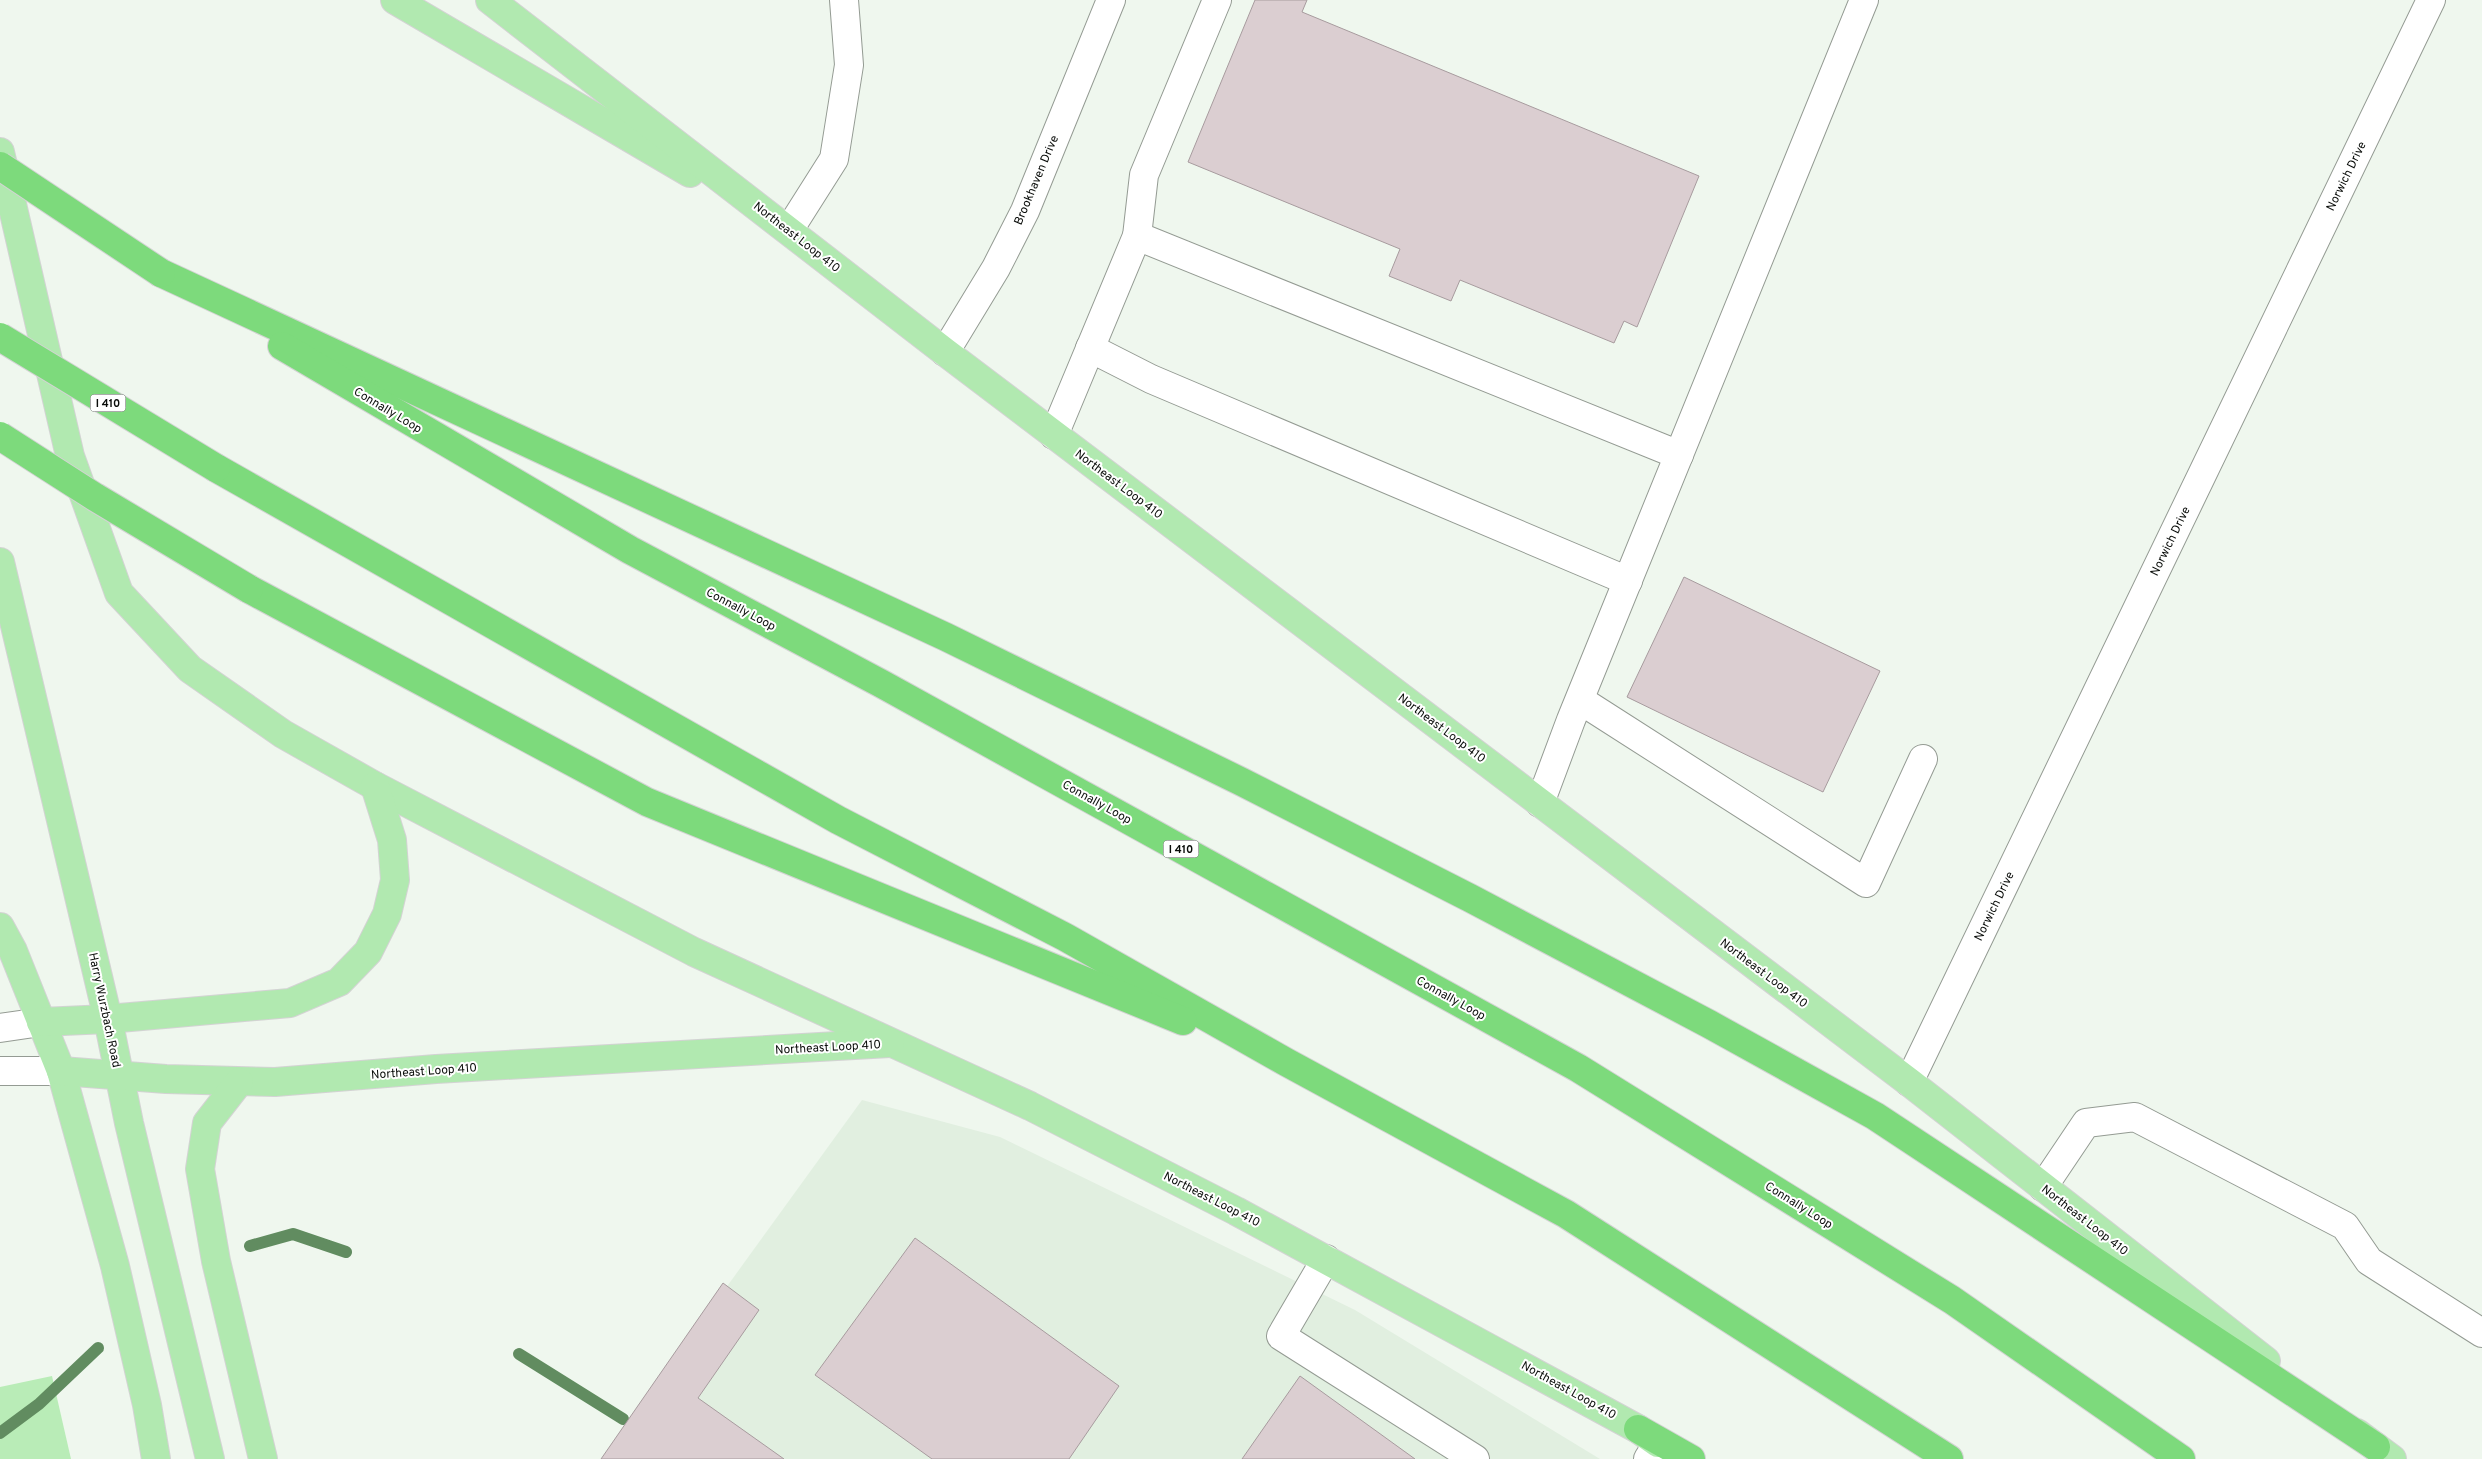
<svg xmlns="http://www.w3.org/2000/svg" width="2482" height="1459" font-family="Overpass,sans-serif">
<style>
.built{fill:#e1efe0}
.green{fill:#b9ecb7}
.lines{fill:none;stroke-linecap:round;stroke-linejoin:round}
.stream{stroke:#618c60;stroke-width:12}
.building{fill:#dbced1;stroke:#a79b9e}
.minor-casing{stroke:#949b93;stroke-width:30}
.major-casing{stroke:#d3d3d3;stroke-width:30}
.highway-casing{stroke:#d3d3d3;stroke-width:30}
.minor{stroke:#fff;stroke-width:28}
.major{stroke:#b1e9b0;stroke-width:28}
.highway{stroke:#7dda7c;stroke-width:28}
.highway-bridge-casing{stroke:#d3d3d3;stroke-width:30;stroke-linecap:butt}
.highway-bridge{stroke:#7dda7c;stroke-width:28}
.labels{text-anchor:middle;stroke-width:4;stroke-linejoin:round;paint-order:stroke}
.shield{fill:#fff;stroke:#545654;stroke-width:1}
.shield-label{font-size:11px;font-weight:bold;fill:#0a0d0a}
.street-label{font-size:12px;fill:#0a0d0a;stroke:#fff}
</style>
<rect width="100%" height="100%" fill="#eff7ee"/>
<!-- built -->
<path class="built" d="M862,1100L1000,1137L1355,1310L1600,1459H602Z"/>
<!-- green -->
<path class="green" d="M52,1376L71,1459H0V1387Z"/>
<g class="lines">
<!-- stream -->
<g class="stream">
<path d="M250,1246L293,1234L346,1252"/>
<path d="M519,1354L623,1419"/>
<path d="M0,1433L39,1404L98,1348"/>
</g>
</g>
<!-- building -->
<g class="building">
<path d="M1255,0H1307L1302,12L1699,176L1637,327L1624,321L1614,343L1460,280L1451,301L1389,276L1400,249L1188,162Z"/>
<path d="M1684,577L1880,671L1823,792L1627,697Z"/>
<path d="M915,1238L1119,1386L1069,1459H932L815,1375Z"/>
<path d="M723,1283L759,1310L698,1398L784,1459H601Z"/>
<path d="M1300,1376L1415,1459H1242Z"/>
</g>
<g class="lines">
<defs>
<g id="minor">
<path d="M789,230L834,159L849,65L844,0"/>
<path d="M1137,236L1144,175L1217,0"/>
<path d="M1090,348L1151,379L1628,581"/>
<path d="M945,352L996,268L1025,211L1111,0"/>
<path d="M1054,435L1137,236L1679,455"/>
<path d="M1580,700L1866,883L1923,759"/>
<path d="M1540,803L1571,720L1864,0"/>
<path d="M0,1028L41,1022"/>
<path d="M0,1071H61"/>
<path d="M1909,1082L2431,0"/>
<path d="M2043,1187L2086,1123L2135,1117L2345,1226L2369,1261L2482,1333"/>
<path d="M1326,1259L1281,1336L1475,1459"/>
<path d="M1648,1459L1658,1443"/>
</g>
<g id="major">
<path d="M395,0L690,173"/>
<path d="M490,0L945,352L1909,1082L2266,1361"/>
<path d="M0,152L70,456L119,593L190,669L283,734L375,786L694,952L1030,1106L1236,1211L1638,1429L1658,1443"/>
<path d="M0,562L108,1019L129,1123L210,1459"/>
<path d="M0,927L13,951L61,1071L115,1266L147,1405L156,1459"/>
<path d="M41,1022L108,1019L290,1003L339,982L368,952L387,914L395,880L392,840L375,786"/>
<path d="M61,1071L166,1079L275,1082L436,1069L890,1043"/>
<path d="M239,1082L207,1123L200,1169L216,1261L263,1459"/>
<path d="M2357,1433L2392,1459"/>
</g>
<g id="highway">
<path d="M161,273L946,637L1242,782L1470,898L1709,1024L1875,1116L2376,1447"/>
<path d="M282,346L630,550L882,684L1578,1068L1952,1300L2181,1459"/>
<path d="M216,468L838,820L1065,937L1286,1062L1566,1214L1949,1459"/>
<path d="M249,589L647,802L1183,1021"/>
<path d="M1638,1429L1691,1459"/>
</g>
</defs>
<!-- minor casing -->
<use href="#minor" class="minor-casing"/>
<!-- major casing -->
<use href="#major" class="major-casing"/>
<!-- highway casing -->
<use href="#highway" class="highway-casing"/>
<!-- minor -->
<use href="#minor" class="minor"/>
<!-- major -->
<use href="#major" class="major"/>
<!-- highway -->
<use href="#highway" class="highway"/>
<defs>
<g id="highway-bridge">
<path d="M0,166L161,273"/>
<path d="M0,337L216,468"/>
<path d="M0,436L95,497L249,589"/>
</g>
</defs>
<!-- highway-bridge casing -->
<use href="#highway-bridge" class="highway-bridge-casing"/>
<!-- highway-bridge -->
<use href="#highway-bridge" class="highway-bridge"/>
</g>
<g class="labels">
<!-- shield labels -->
<g class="shield">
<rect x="90.5" y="394.5" width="35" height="17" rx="4"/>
<rect x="1163.5" y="840.5" width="35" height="17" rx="4"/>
</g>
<g class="shield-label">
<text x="108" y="407">I 410</text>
<text x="1181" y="853">I 410</text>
</g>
<!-- street labels -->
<g class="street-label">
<text transform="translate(2346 176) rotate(-64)" y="4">Norwich Drive</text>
<text transform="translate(1036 180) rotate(-67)" y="4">Brookhaven Drive</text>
<text transform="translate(797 237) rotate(38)" y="4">Northeast Loop 410</text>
<text transform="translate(388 410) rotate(31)" y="4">Connally Loop</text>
<text transform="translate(1119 484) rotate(37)" y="4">Northeast Loop 410</text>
<text transform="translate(2170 541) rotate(-64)" y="4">Norwich Drive</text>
<text transform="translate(741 609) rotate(28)" y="4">Connally Loop</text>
<text transform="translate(1442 728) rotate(37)" y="4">Northeast Loop 410</text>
<text transform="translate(1097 802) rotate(29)" y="4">Connally Loop</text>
<text transform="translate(1994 906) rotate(-64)" y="4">Norwich Drive</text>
<text transform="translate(1764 973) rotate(37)" y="4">Northeast Loop 410</text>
<text transform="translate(1451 998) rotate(29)" y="4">Connally Loop</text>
<text transform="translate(105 1010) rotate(78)" y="4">Harry Wurzbach Road</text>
<text transform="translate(828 1047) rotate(-3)" y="4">Northeast Loop 410</text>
<text transform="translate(424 1071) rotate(-4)" y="4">Northeast Loop 410</text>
<text transform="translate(1212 1199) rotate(27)" y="4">Northeast Loop 410</text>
<text transform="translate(1799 1205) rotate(32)" y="4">Connally Loop</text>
<text transform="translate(2085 1220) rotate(38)" y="4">Northeast Loop 410</text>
<text transform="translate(1569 1390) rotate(29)" y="4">Northeast Loop 410</text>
</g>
</g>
</svg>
